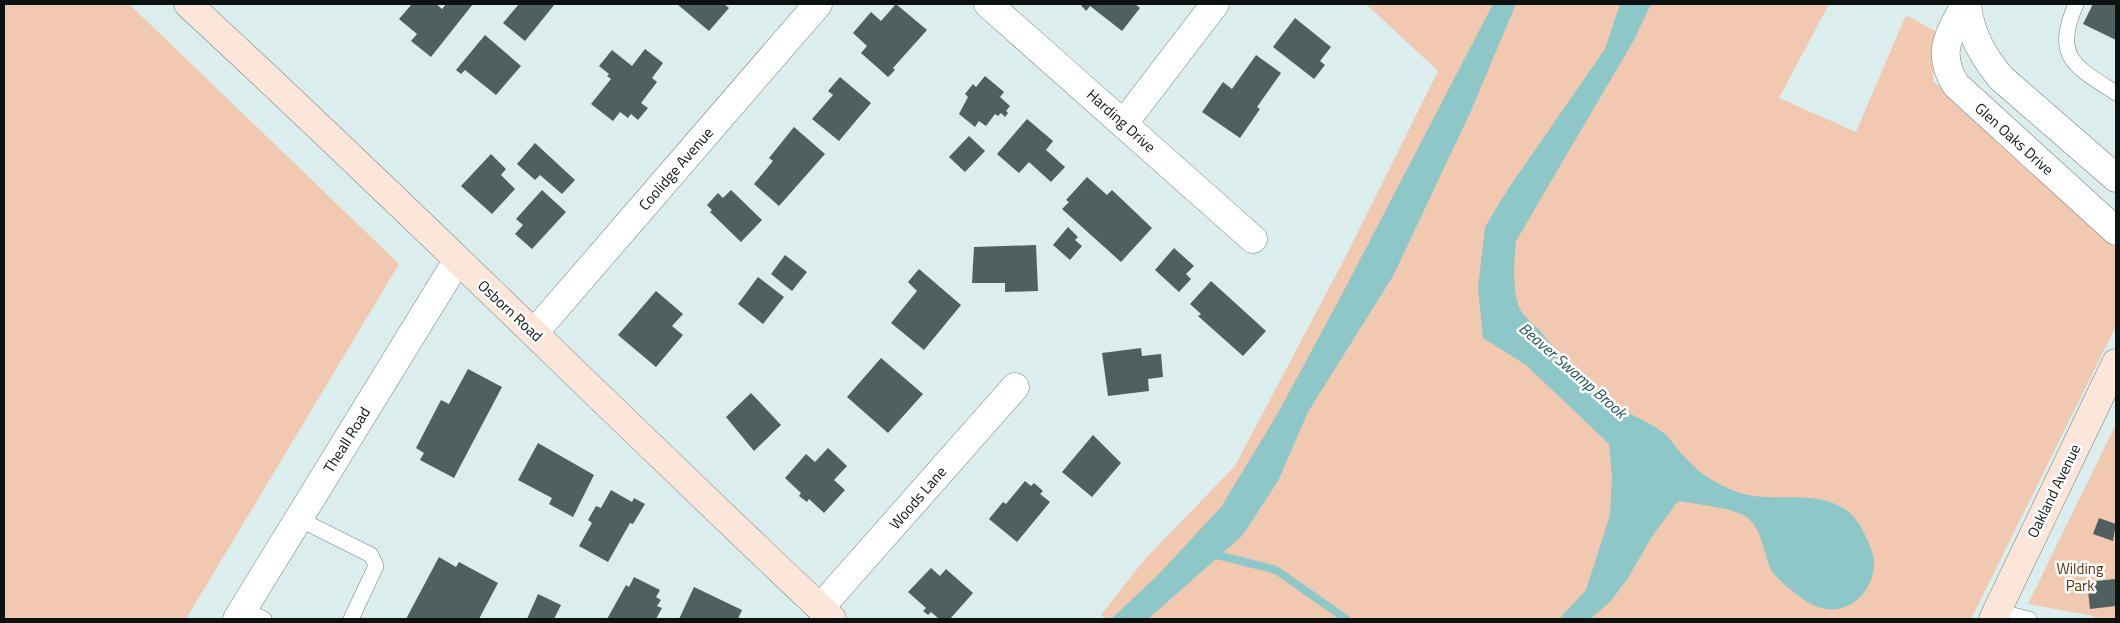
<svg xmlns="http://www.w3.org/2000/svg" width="2120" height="623" font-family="'Titillium Web',sans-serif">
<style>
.green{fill:#f1c8b0}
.water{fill:#8ec7c7}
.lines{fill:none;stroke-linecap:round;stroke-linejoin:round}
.stream{stroke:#8ec7c7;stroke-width:8}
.building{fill:#505f5f}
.lane-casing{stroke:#718180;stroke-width:16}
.street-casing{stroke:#718180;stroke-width:29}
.secondary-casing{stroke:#718180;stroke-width:29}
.lane{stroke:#fff;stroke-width:15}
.street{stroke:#fff;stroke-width:28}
.secondary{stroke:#fce6d9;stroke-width:28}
.labels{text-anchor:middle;stroke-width:5;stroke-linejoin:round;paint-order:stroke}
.street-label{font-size:15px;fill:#0c1212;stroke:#fff}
.park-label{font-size:15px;fill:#622f06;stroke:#fff}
.water-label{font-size:16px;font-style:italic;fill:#205252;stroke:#fff}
</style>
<rect width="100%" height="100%" fill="#dbedec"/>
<!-- green -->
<g class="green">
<path d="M4,4H129L399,264L186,619H4Z"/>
<path d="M1366,4H1829L1779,98L1856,132L1906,15L1935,31L1933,81L2116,242V326L1971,619H1106L1101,615L1145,559L1235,466L1345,258L1438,71Z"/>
<path d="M2116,424V619H2097L2093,616L2028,604Z"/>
</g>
<!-- water -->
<g class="water">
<path d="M1493,4H1516L1470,113L1393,276L1308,412L1278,481L1242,536L1148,619H1111L1157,576L1221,507L1278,413L1339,300Z"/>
<path d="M1620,4H1651L1634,40L1516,241C1514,260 1512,291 1520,309C1524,317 1533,324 1539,330C1561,356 1582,382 1610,402C1626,414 1647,420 1662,432C1670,437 1675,447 1681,453C1696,471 1715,484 1737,492C1773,505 1817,486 1850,513C1860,521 1876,553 1874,567C1871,595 1846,617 1818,607C1807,604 1780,582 1773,573C1762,555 1764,524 1741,514C1723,506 1698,505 1678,501L1651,538L1628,578L1610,602L1590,619H1559L1586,590L1610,515L1612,477L1609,444L1526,365L1483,338L1478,288L1485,227L1508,189L1605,49Z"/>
</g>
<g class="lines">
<!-- stream -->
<path class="stream" d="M1209,553L1276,570L1346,619"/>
</g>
<!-- building -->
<g class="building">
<path d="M412,4H436L442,9L446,4H473L431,57L411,41L417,34L399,19Z"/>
<path d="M519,4H555L525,41L503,23Z"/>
<path d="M677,4H724L729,8L709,31Z"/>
<path d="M896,4L927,30L893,68L895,70L888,77L861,53L867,46L853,33L871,12L881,21Z"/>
<path d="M1080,4H1135L1140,8L1122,31L1090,6L1086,11Z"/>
<path d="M2093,4H2116V40L2083,24Z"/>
<path d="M1295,18L1331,47L1320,61L1325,65L1314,79L1273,47Z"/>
<path d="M485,35L521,66L496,95L465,70L461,74L456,70Z"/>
<path d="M645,49L663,63L652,78L657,82L641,103L648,108L638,120L631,114L628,118L620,112L613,121L591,104L611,79L607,76L609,74L599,66L612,50L632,66Z"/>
<path d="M1256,55L1281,73L1257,107L1260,109L1240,138L1202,112L1223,82L1232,89Z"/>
<path d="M985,76L1004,92L1000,97L1010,106L1006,111L1008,113L1005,117L1001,113L998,116L995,114L986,126L979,121L975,127L959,114L968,97L965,94L973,84L976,87Z"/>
<path d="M840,77L871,103L839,141L812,119L833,95L828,91Z"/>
<path d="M1027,119L1053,141L1046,150L1065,167L1051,182L1029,162L1019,173L997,154Z"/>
<path d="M794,127L825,154L779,206L754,184L773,161L769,158Z"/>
<path d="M969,136L985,151L965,172L949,157Z"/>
<path d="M535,143L575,180L562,194L540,175L535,180L517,164Z"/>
<path d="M491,154L506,169L501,175L515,189L492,214L461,186Z"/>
<path d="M1087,177L1107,195L1112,190L1152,228L1121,262L1062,209L1069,202L1066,200Z"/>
<path d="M542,190L566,212L532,249L515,234L523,225L516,219Z"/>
<path d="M731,190L762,220L741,242L710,212L712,210L707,205L718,193L723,198Z"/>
<path d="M1068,227L1078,237L1075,240L1082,246L1070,260L1053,245Z"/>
<path d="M1036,245L1038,291L1005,292V283H972L974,247Z"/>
<path d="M1174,248L1194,266L1186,274L1191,279L1179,292L1155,270Z"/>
<path d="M785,255L807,272L792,291L771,274Z"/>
<path d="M919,269L961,305L924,350L891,323L917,291L908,282Z"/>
<path d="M758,277L784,297L763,324L738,304Z"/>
<path d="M1211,281L1266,331L1243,356L1198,316L1201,314L1190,304Z"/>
<path d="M656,291L683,314L672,326L683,335L656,367L618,335Z"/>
<path d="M1141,348L1142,356L1161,354L1163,377L1148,379L1149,391L1108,396L1102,353Z"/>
<path d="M881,358L923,394L888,433L847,397Z"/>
<path d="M468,369L502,387L454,478L420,460L424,453L416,448L441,400L449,404Z"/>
<path d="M751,393L781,425L754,451L726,417Z"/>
<path d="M1093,435L1121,463L1092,497L1062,472Z"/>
<path d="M538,443L594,475L573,517L549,504L552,498L518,480Z"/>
<path d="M828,448L847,466L834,480L845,490L824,513L809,499L807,502L799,496L801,493L785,478L806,454L815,462Z"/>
<path d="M1025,481L1031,486L1034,483L1043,491L1040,494L1050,502L1017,542L989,519L1003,502L1006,504Z"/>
<path d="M611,490L632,502L634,498L645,504L633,524L630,523L608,562L579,546L592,523L588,520L596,506L601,508Z"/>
<path d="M2099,518L2116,524L2113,541L2093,534Z"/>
<path d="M439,557L456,567L459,562L498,583L479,619H406Z"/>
<path d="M931,568L940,576L946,569L973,593L950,619H939L931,612L928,615L923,611L926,608L908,592Z"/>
<path d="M634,577L660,590L656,597L661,600L657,606L662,608L656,619H607L626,585L629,587Z"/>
<path d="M2115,579L2116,606L2090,609L2087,582Z"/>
<path d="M694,587L742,610L738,619H679Z"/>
<path d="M538,594L561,605L554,619H527Z"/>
</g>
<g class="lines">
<defs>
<g id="lane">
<path d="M2076,4C2053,57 2074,66 2116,93"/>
<path d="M299,519L371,555L376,566L351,619"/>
<path d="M243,609L264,619"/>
<path d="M1997,611L2029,619"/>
</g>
<g id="street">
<path d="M988,4L1253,239"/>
<path d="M1965,4C1950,35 1935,51 1956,85L2116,231"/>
<path d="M1967,4C1970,33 1982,55 2001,78L2116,178"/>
<path d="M1124,123L1215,4"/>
<path d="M534,333L818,4"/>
<path d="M820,608L1015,387"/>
<path d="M237,619L457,261"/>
</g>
<g id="secondary">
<path d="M188,4C406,205 616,416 832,619"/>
<path d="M1993,619L2116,363"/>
</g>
</defs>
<!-- lane casing -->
<use href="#lane" class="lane-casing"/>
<!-- street casing -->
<use href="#street" class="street-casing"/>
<!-- secondary casing -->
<use href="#secondary" class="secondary-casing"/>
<!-- lane -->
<use href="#lane" class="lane"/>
<!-- street -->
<use href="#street" class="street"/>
<!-- secondary -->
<use href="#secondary" class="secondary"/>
</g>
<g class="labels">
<!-- street labels -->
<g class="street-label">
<text transform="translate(1121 121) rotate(42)" y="5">Harding Drive</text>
<text transform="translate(2014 139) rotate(42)" y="5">Glen Oaks Drive</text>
<text transform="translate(676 169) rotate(-49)" y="5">Coolidge Avenue</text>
<text transform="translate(510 311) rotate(43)" y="5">Osborn Road</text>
<text transform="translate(347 440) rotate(-58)" y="5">Theall Road</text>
<text transform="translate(2054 491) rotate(-64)" y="5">Oakland Avenue</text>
<text transform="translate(918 498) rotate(-49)" y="5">Woods Lane</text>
</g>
<!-- park labels -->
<g class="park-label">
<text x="2080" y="574">Wilding<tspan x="2080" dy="17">Park</tspan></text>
</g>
<!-- water labels -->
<g class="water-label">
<text transform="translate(1573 370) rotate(41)" y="6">Beaver Swamp Brook</text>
</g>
</g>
<!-- border -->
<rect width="2120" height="623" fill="none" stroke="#0c1212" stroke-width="10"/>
</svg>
